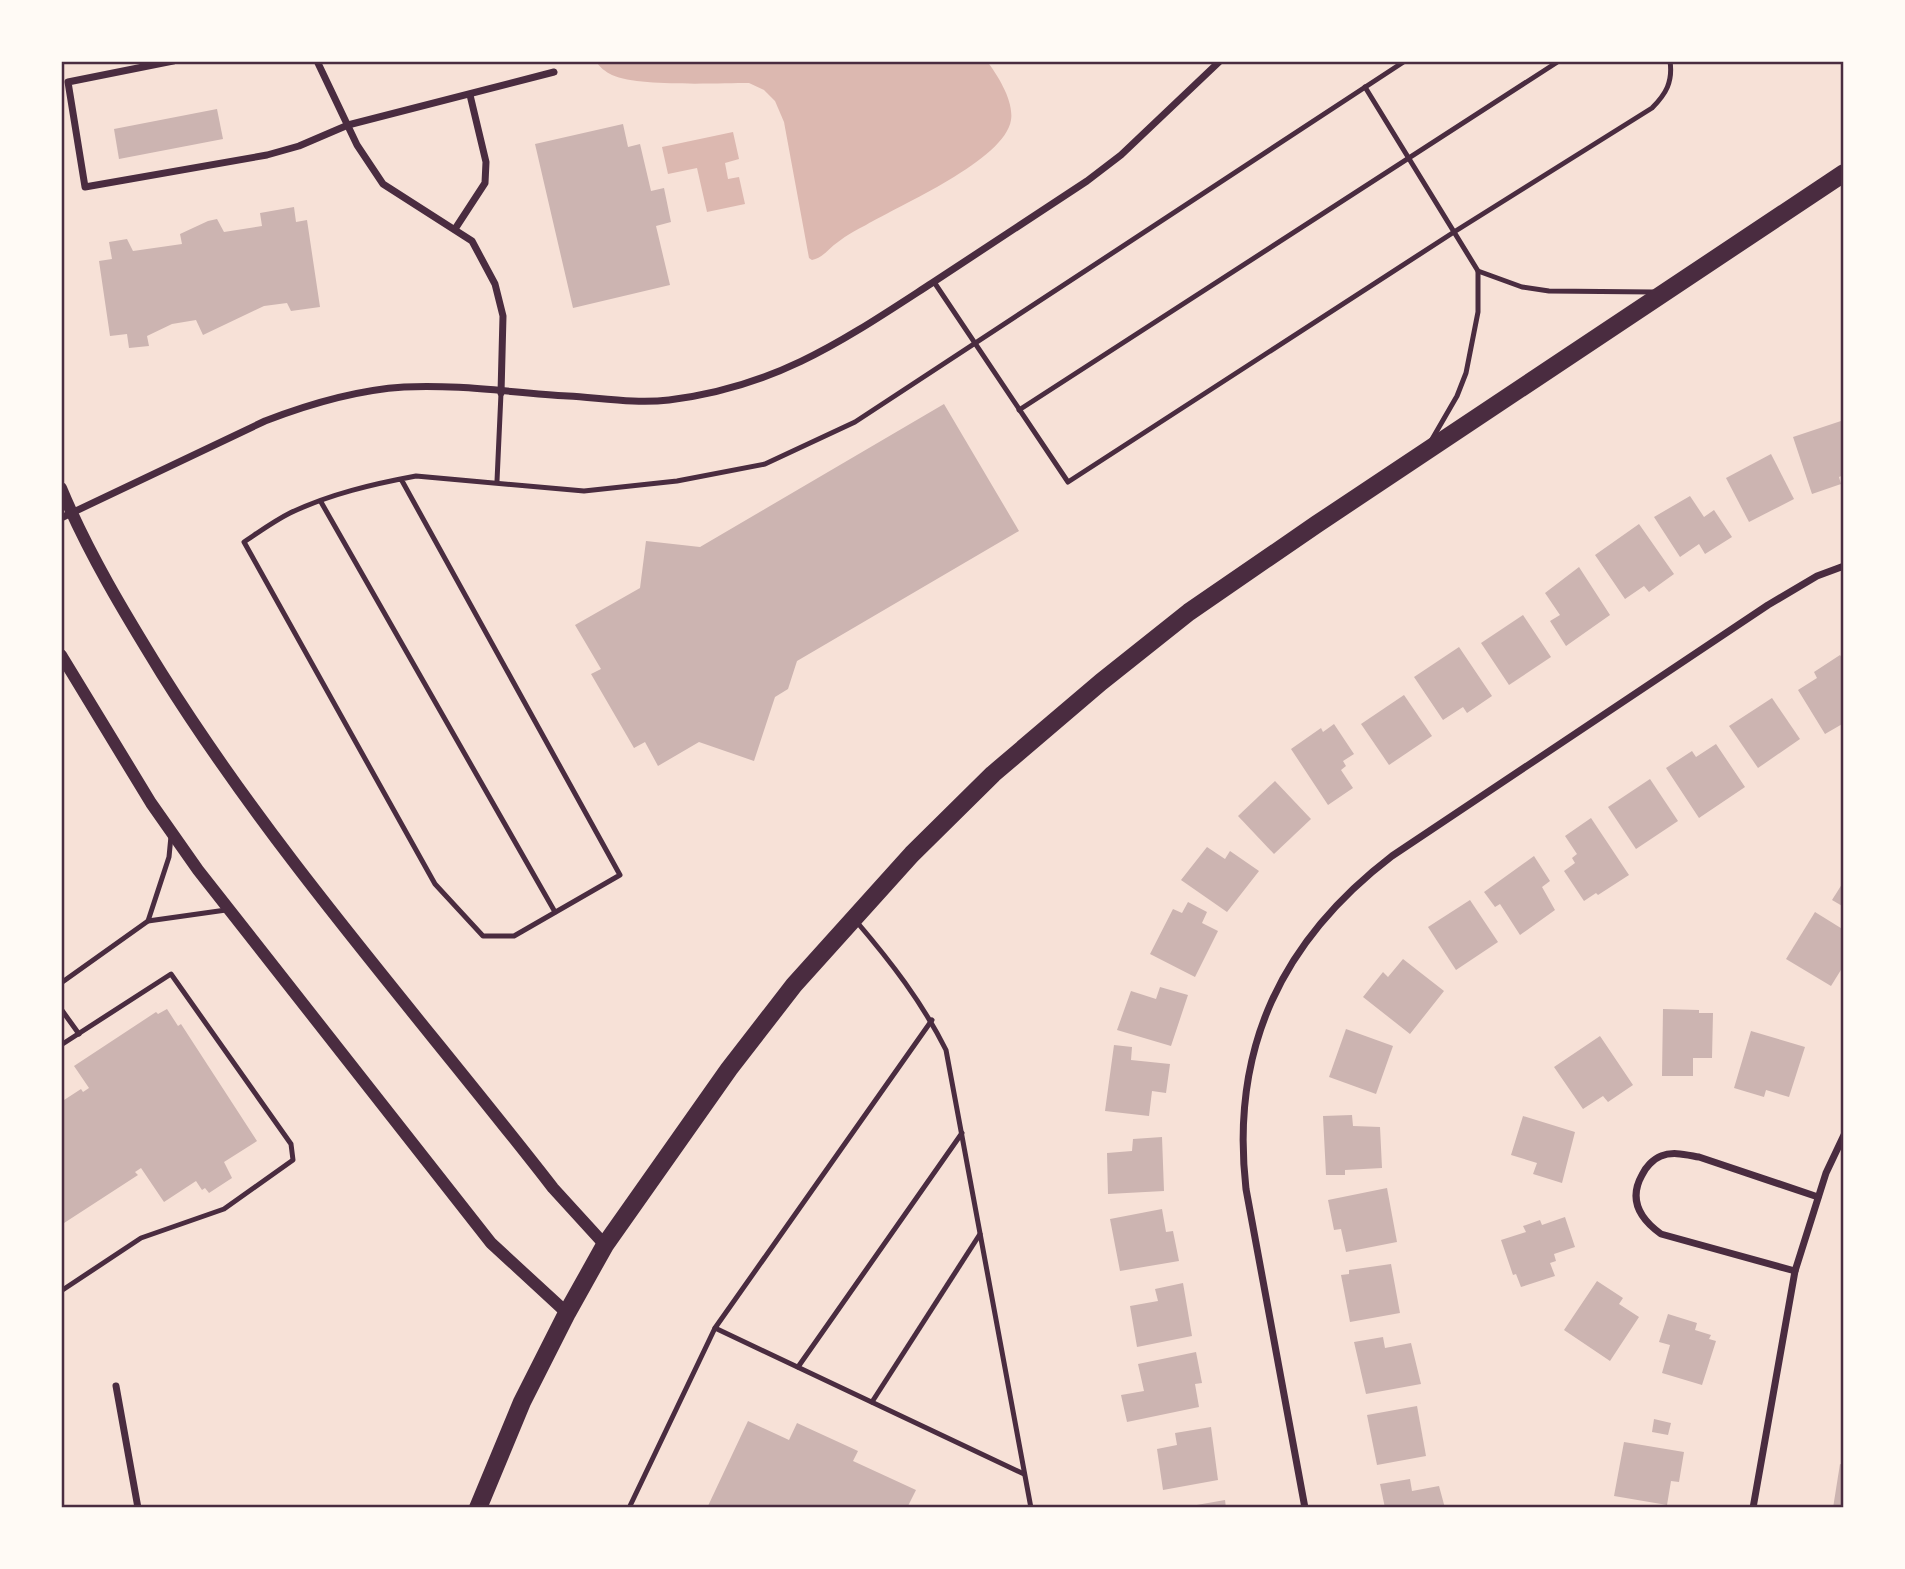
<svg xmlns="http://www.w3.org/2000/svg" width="1905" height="1569" font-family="'Fira Sans',sans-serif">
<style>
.water{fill:#dcb8b0}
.building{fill:#ccb4b1}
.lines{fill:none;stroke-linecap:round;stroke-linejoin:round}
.service{stroke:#4a2c40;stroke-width:5}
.minor{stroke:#4a2c40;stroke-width:7}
.tertiary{stroke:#4a2c40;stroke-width:12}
.primary{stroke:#4a2c40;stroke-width:18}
.neatline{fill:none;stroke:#4a2c40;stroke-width:2.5}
</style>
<rect width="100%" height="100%" fill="#f7e1d7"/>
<!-- water -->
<g class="water">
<path d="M596,61H987C998,76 1014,101 1011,120C1005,160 900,205 866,225C856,230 847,235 838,242C829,248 823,258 812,260L809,258L784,122L775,101L764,90L749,83C717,83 639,87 612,75C606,72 599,67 596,61Z"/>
<path d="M733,132L739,159L725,163L728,179L739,177L745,204L707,212L697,168L668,174L662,147Z"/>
</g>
<!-- building -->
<g class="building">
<path d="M217,109L223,139L119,159L114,129Z"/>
<path d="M623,124L628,147L640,144L651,191L664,188L671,222L656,226L670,285L573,308L535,144Z"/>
<path d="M294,207L296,222L307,220L320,307L291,311L287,303L264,306L203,335L196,320L172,324L147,336L149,346L129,348L127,334L110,336L99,261L112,259L109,242L127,239L133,251L182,244L180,234L208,221L217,219L224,232L262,226L260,213Z"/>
<path d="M944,404L1019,531L797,661L788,689L775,697L754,761L699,742L658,766L645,742L634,748L591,674L601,669L575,625L640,588L646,541L700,547Z"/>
<path d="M1844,420V475L1839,477L1841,484L1812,494L1793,437Z"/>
<path d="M1771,454L1794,499L1749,522L1726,478Z"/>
<path d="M1690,496L1704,517L1714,510L1732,537L1705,554L1699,544L1680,557L1654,517Z"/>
<path d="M1639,524L1674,574L1649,592L1644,586L1625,599L1595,555Z"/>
<path d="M1579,567L1610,615L1566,646L1550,621L1560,615L1545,593Z"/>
<path d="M1523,615L1551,657L1509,685L1481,643Z"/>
<path d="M1459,647L1492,696L1467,713L1463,707L1443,720L1414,677Z"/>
<path d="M1840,655L1844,661V723L1825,734L1798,690L1817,678L1814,672Z"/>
<path d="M1404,695L1432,736L1389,765L1361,724Z"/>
<path d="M1772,698L1800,739L1758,768L1729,726Z"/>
<path d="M1334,724L1354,754L1343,761L1346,766L1341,770L1353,788L1328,805L1291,749L1321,728L1323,732Z"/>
<path d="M1716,744L1745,787L1699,818L1666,768L1692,751L1696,757Z"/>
<path d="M1650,779L1678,821L1636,849L1608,807Z"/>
<path d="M1275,781L1311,819L1274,854L1238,816Z"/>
<path d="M1591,818L1629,875L1598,895L1596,893L1584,901L1564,871L1575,863L1572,858L1577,854L1565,836Z"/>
<path d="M1207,847L1225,859L1230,851L1259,871L1227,912L1181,880Z"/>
<path d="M1534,856L1550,881L1542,887L1555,910L1520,935L1500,904L1495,907L1484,892Z"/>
<path d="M1844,881V907L1832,900Z"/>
<path d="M1470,900L1498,942L1456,970L1428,927Z"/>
<path d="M1188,902L1207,912L1202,923L1218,931L1195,977L1150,954L1173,909L1182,913Z"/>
<path d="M1815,912L1844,930V965L1831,986L1786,959Z"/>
<path d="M1403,959L1444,991L1410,1034L1363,997L1383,972L1388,977Z"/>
<path d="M1160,987L1188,995L1171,1046L1117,1030L1131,991L1156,999Z"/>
<path d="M167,1009L178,1026L181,1024L257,1141L224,1162L232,1178L209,1193L205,1188L202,1190L196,1181L164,1202L141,1168L135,1172L138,1175L61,1225V1102L81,1089L83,1092L89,1088L74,1066L156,1012L158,1014Z"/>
<path d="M1663,1009L1699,1010V1013H1713L1712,1058H1693V1076H1662Z"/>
<path d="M1346,1029L1393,1046L1376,1094L1329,1077Z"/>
<path d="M1751,1031L1805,1047L1789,1097L1766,1090L1764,1097L1734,1088Z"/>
<path d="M1600,1036L1633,1085L1608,1102L1603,1096L1583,1109L1554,1067Z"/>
<path d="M1114,1045L1132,1047L1131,1060L1170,1064L1166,1093L1152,1091L1149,1116L1105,1111Z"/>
<path d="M1352,1115L1353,1126L1380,1127L1382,1168L1345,1170V1175H1326L1323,1116Z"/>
<path d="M1523,1116L1575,1132L1562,1183L1533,1174L1537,1163L1511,1155Z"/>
<path d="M1162,1137L1164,1191L1108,1194L1107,1153L1132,1151L1133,1139Z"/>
<path d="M1387,1188L1397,1242L1346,1252L1341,1229L1334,1230L1328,1200Z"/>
<path d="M1162,1209L1166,1232L1173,1231L1179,1261L1120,1271L1110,1219Z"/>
<path d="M1565,1217L1575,1247L1554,1254L1556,1261L1550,1263L1555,1276L1521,1287L1516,1274L1513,1275L1501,1240L1526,1232L1523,1226L1540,1220L1542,1225Z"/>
<path d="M1391,1264L1400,1313L1350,1322L1341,1275L1349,1274V1270Z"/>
<path d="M1597,1281L1623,1298L1619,1304L1639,1317L1610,1361L1564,1330Z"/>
<path d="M1183,1283L1192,1336L1137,1347L1130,1306L1158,1301L1155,1289Z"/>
<path d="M1668,1314L1697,1323L1695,1330L1711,1335L1709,1339L1716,1341L1702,1385L1662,1373L1670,1345L1659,1342Z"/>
<path d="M1383,1337L1385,1348L1411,1343L1421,1384L1366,1394L1354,1342Z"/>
<path d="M1196,1352L1202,1383L1195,1384L1199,1407L1127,1422L1121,1395L1144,1391L1138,1364Z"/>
<path d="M1417,1406L1426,1456L1377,1465L1367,1415Z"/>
<path d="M1654,1419L1671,1423L1668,1435L1652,1432Z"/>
<path d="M748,1421L789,1440L797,1423L858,1451L853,1461L916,1490L907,1508H707Z"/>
<path d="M1211,1427L1218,1480L1163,1490L1157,1449L1177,1445L1175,1433Z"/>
<path d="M1624,1442L1684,1452L1679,1482L1671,1481L1667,1505L1614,1496Z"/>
<path d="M1840,1464L1844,1465V1508H1833Z"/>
<path d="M1410,1479L1412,1491L1439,1486L1445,1508H1385L1380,1484Z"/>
<path d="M1225,1500L1226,1508H1191V1506Z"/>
</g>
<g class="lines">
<!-- service -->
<g class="service">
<path d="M1365,87L1478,271V312L1466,373L1457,396L1431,441"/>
<path d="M1478,271L1522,287L1549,291L1653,292"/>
<path d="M934,282L1068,482L1454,232L1652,108C1666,94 1673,82 1670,61"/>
<path d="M1019,410L1559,61"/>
<path d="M401,479L620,875L514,936H483L435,884L244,542C259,532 274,521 290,513C330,494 373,484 416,476L584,491L677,481L765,464L855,422L1405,61"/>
<path d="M497,481L501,393"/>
<path d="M321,502L555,912"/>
<path d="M148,921L169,857L171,836"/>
<path d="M856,921C891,962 922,1002 946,1050L1031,1508"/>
<path d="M61,983L148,921L226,910"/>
<path d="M61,1009L79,1034"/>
<path d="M61,1045L171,974L291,1144L293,1160L224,1209L141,1238L61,1291"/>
<path d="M715,1328L1024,1474"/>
<path d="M798,1367L962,1133"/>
<path d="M872,1402L980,1234"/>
<path d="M629,1508L715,1328L932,1020"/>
</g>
<!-- minor -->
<g class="minor">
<path d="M173,61L68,82L85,187L267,155L299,146L348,125L554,72"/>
<path d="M317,61L357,145L383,184L472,241L495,284L503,316L501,393"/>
<path d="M455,229L485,183L486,162L470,95"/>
<path d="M61,518L265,421C309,404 356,390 404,387C458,384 514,393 568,396C601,398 636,404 669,400C777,387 844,340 932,283C984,249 1036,215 1087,181L1121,155L1220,61"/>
<path d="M1795,1271L1661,1234C1640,1219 1628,1200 1642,1175C1645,1168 1653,1159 1661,1156C1673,1151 1687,1155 1699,1157L1818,1197"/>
<path d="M116,1386L138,1508"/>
<path d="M1305,1508L1246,1189C1230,1049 1281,941 1392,856L1768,605L1817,576L1844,566"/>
<path d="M1753,1508L1795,1271L1826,1173L1844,1135"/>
</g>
<!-- tertiary -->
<g class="tertiary">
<path d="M61,488C88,553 125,614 162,674C276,856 421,1018 553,1188L605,1245"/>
<path d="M61,655L151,803L198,870L491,1243L567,1313"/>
</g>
<!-- primary -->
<path class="primary" d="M478,1508L522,1402L567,1313L605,1245L729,1069L794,985L912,854L993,774L1101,682L1189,612L1317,524L1844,173"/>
</g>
<!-- border -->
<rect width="1905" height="1569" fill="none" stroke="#fffaf5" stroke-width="126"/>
<rect x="63" y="63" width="1779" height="1443" class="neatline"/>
</svg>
